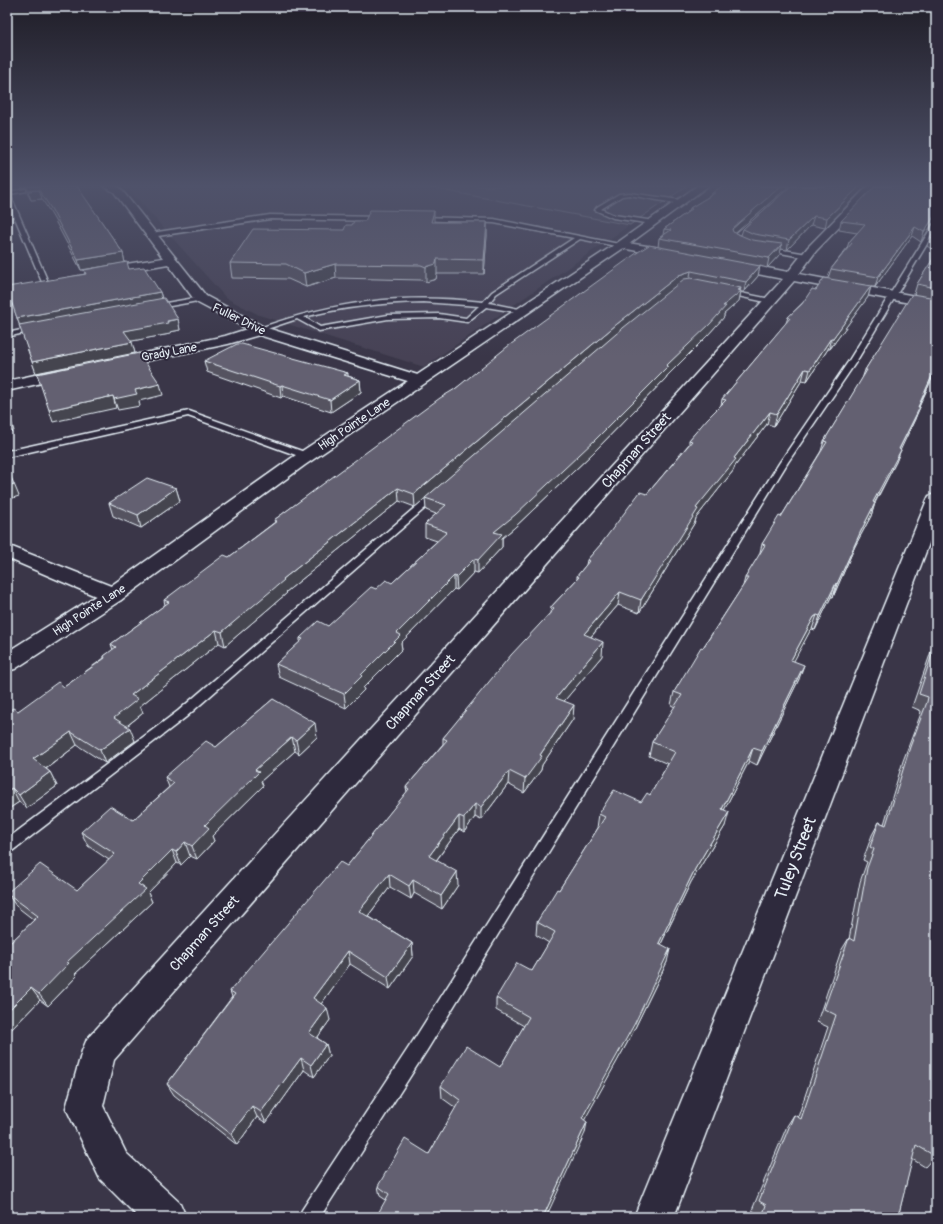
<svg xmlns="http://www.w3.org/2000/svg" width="943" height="1224" font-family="Pangolin,sans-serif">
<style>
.built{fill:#464354}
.green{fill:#504e5f;stroke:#9ca0ac}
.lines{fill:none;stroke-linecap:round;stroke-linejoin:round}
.service-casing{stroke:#e8f1f8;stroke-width:3}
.minor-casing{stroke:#e8f1f8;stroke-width:3}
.tertiary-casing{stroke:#e8f1f8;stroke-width:3}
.service{fill:#2f2a3d;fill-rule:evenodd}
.minor{fill:#2f2a3d;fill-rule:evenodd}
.tertiary{fill:#2f2a3d;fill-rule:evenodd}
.wall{fill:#555361;stroke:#e8f1f8}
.shaded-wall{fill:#45444f;stroke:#e8f1f8}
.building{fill:#636171;stroke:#e8f1f8}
.labels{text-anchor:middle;stroke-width:4;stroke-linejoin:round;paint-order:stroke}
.far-street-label{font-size:12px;fill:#e8f1f8;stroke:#2f2a3d}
.street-label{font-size:14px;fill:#e8f1f8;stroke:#2f2a3d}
.near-street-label{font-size:17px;fill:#e8f1f8;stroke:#2f2a3d}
</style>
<rect width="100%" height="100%" fill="#3a3648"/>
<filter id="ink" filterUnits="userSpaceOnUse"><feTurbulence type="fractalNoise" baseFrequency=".025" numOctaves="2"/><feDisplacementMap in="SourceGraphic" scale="8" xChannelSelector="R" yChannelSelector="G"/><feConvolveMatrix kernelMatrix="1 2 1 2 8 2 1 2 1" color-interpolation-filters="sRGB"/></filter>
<g filter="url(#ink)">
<!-- built -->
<path class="built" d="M126,186H420L630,225L424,367L259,315L226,298Z"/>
<!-- green -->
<path class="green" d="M420,186H687L630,225Z"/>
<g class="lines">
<defs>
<g id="service">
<path d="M44,186H56L10,194L48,282L45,284L42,282L7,199V192Z"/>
<path d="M629,193L680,200L683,202L680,204L629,195L622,196L601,209L614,215L654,221V223L652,224L613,218L595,210L597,207L619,194Z"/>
<path d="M270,215L381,217L384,219L381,221L270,219L151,237L148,235L151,233Z"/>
<path d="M420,217L494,219L624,245L621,247L580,239L496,294L489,303L524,310V312L522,313L486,307L467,322L439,318L388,319L319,331L297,319L261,331H257V329C334,301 401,293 483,302L492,292L574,238L494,223L418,220L417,219ZM423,302L479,306L466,318L439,314L388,315L320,327L304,317C343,307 382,303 423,302Z"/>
<path d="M936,223V229L856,362L788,462L427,1050L320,1217H299L302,1210L415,1038L780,462L848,362L933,225Z"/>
<path d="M767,247L807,254L810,256L807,258L765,250V248Z"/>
<path d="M726,290L770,299L773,301L770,303L724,293V291Z"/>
<path d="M201,297L203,298V300L154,309L151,307L154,305Z"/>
<path d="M35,327L38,329L37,330L7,337V333Z"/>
<path d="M189,411L310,454L311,456L307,459L304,458L188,416L7,457V451Z"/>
<path d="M436,491L441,494L439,496L186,717L12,851L7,853V839L178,711L433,492Z"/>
</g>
<g id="minor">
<path d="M103,186H116L120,188L206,296L264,327L424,377L427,380L424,383L419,385L414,383L259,335L228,344L112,368L107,367L105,364L107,361L225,336L247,329L196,302L168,264L100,276L96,275L94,272L96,269L163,258L114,192Z"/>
<path d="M868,186H879L816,251L799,274L936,300V308L794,281L114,1060L103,1106L126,1153L180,1203L186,1217H138L100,1179L66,1108L82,1051L87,1039L783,279L726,268L724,265L726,262L730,261L788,272L808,247Z"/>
<path d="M621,242L673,250L677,252L679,254L677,256L673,258L617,247L615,245L617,243Z"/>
<path d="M67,368L72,370L75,373L72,376L7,391V381Z"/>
<path d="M936,494V525L674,1217H634L927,500L929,496Z"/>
<path d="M12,547L121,590L124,595L121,600L113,602L105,600L7,558V548Z"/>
</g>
<path id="tertiary" d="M697,186H708L625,247L305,465L121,600L15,669L7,671V652L105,590L293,457L617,243Z"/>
</defs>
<!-- service casing -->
<use href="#service" class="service-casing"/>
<!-- minor casing -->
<use href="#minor" class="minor-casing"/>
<!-- tertiary casing -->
<use href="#tertiary" class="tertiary-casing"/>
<!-- service -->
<use href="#service" class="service"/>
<!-- minor -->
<use href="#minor" class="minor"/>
<!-- tertiary -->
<use href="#tertiary" class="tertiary"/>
</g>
<!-- wall -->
<g class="wall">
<path d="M21,186H77L123,253L125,263L129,269L160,292L162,298L178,319L180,330L170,332V334L131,341L135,353L36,373L7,289L85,274L84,270H81L54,219L42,199L31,200L27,193L26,187L22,188Z"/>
<path d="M722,186H789L736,233L741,235L743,229L791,186H866L825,228L811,225L787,250L781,249L780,254L767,268L760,266L758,276L744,292H741L739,301L724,314V317L708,335L667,376L666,378L593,453L514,528L502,538V547L478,573L474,572L457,590L454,589L401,643L402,649L363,688L364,690L346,708L279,677L276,664L300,642V638L328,626L376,589L392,583L437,541L425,537V524L436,514L426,510L425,498L415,507L399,501L286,592L287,593L225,646L219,643L140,706L143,713L127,726L135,741L105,763L77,745L46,769L50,772L57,786L27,808L19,802L7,810L18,711L64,687L104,658V656L113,650L111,644L165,605L164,600L229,557L275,522L274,520L455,389L658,247L659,238L663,235L664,229L689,211L690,208L711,195L712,193Z"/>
<path d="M841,221L932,224L921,242L912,236L875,287H871L868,297L830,349H828L807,381L802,380L774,426L767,424L735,466L733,471L696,518L695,522L639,613L618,605L591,637L602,656L564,701L573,719L542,765L541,770L524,793L508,784L481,820L475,817L464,832L459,829L436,861L458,885L442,909L414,893L411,899L390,887L368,916L412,943L413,956L390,989L350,964L321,1004L330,1020L317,1038L326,1044L329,1056L314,1077L304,1070L266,1123L257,1117L237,1145L174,1095L167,1084L232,997L230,991L347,866L407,792L406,787L443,744V738L550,613L551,607L577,579V576L586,565L587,560L647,494L689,444V440L721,405L722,399L786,323L788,317L828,278L831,269L847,248L849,242L857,233L839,230Z"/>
<path d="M434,222H487V236L484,274H437L436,279L426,282L421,280L336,278L306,287L288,279L232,278L230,263L344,230L352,225Z"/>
<path d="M936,228V252L927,246L930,237Z"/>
<path d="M936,254V370L919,407L915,419L900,450L896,462L875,503L871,516L855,546L833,597H831L815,630L812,629L810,631L793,661L799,679L757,765L749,761L724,810L725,826L691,882L661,944L667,962L631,1036L584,1120L585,1133L386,1200L380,1196L378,1186L429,1154L456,1108L442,1098L441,1086L500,1067L524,1026L496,1010V998L532,971L549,943L536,935L537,922L559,890L598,828H597L599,814L641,802L650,795L668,764L649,756L652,742L675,707L671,705L674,692L743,586L745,578L759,556L762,544L781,517L821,451L824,441L862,379L865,370L914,294L917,284Z"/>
<path d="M204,361L348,373V376L360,380L361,392L331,412L283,396L281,398L207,372Z"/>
<path d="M176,488L180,501L141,528L113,516L109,503Z"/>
<path d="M936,637V1154L935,1156L925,1167L912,1159L898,1217H758L759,1215L752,1210L787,1126L794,1115L798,1117L828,1027L817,1022L841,951L849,938V939L860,882L867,862L863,860L872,835L879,822L884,824L903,761L920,716L921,711L912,707Z"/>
<path d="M273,699L317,737L299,754L295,751L261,781L263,786L212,836L214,841L197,859L190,856L181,865L177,863L148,893L152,902L75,974L77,976L48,1006L40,1000L7,1034V946L34,920L16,906L7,893L77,890L109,860L88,846L81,832L133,820L169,787L165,777L216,747Z"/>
</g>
<!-- shaded-wall -->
<g class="shaded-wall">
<path d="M22,186H25L26,187L22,188Z"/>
<path d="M781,186H789L730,238L732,229Z"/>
<path d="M860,186H866L825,228L827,218Z"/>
<path d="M39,190L42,199L31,200L28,191Z"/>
<path d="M434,211V224L431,222Z"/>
<path d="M936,214V222L932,224L921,242L924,232L935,215Z"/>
<path d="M814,216L811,225L787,250L789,240Z"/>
<path d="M487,222V236L484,274V260Z"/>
<path d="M915,227L912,236L875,287L878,277Z"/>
<path d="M782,244L780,254L767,268L769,258Z"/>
<path d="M123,253L125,263L81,270L78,260Z"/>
<path d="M437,259V274L436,279L426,282V267Z"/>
<path d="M335,264L336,278L306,287L304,273Z"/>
<path d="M760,266L758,276L744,292L746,282Z"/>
<path d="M691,271L689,282L616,335L415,507L414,494L617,324L679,275Z"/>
<path d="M871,286L868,297L830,349L833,338Z"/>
<path d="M741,288L740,291H741L739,301L724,314V317L708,335L667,376L666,378L593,453L514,528L502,538V547L478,573V560L494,532L666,366Z"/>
<path d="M160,292L163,303L21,329L17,318Z"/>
<path d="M178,319L180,330L170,332V334L127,342L124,331Z"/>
<path d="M831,338L828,349L807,381L810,370Z"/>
<path d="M132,342L135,353L36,373L32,362Z"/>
<path d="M936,367V370L913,419L918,407Z"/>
<path d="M805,369L802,380L774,426L777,414Z"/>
<path d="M360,380L361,392L331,412L330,400Z"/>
<path d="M160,384L163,395L139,401L140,406L118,410L114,399L135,390Z"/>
<path d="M282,385L283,396L281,398L280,386Z"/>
<path d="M113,396L116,408L53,422L49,410Z"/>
<path d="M7,407L14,431L7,432Z"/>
<path d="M920,407L915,419L899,453L901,450L896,462L868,515L873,502Z"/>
<path d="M770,412L767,424L735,466L733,471L696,518L695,522L639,613L641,600L696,508L734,458Z"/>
<path d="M14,484L19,496L7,500V486Z"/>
<path d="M176,488L180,501L141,528L138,515Z"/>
<path d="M398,488L399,501L286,592L287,593L225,646L222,632L283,579Z"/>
<path d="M875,503L871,516L855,546L833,597L837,584L860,533Z"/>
<path d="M474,559V572L457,590L456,577Z"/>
<path d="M454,576V589L401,643L402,649L363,688L364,690L346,708L344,694L397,633Z"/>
<path d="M836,583L831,597L815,630L820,616Z"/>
<path d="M620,592L618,605L582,647L584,634Z"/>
<path d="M817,615L812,629L810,631L787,674L791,660L814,617Z"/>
<path d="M216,630L219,643L140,706L143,713L119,732L114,718L131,695Z"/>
<path d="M603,642L602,656L555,712L556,698Z"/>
<path d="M804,665L799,679L757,765L762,751Z"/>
<path d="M574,705L573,719L542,765L541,770L524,793L525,779L540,755Z"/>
<path d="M315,723L317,737L299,754L296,740Z"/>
<path d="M130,728L135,741L105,763L100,750Z"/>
<path d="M71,732L77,745L40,773L33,759Z"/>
<path d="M292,737L295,751L261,781L263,786L212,836L214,841L197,859L192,846L205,825L255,770Z"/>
<path d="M753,748L749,761L718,822L722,809Z"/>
<path d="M509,771L508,784L481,820V807Z"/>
<path d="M50,772L57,786L27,808L19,795Z"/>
<path d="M12,788L19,802L7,810V791Z"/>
<path d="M475,804V817L464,832V818Z"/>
<path d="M729,812L725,826L691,882L655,956L659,943L695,869Z"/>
<path d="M459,816V829L429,870V856Z"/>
<path d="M185,842L190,856L181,865L176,852Z"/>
<path d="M172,850L177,863L148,893L152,902L75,974L77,976L48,1006L39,994L67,962L138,884Z"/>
<path d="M457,872L458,885L442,909L441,896Z"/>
<path d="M389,874L390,887L361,925L359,911Z"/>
<path d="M413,880L414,893L411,899L409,886Z"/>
<path d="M412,943L413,956L390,989L388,977Z"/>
<path d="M670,949L667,962L631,1036L579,1130L582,1118Z"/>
<path d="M348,951L350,964L316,1011L313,998Z"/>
<path d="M31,988L40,1000L7,1034V1012Z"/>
<path d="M327,1008L330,1020L312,1045L309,1033Z"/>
<path d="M326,1044L329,1056L314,1077L311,1065Z"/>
<path d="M301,1058L304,1070L266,1123L261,1112Z"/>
<path d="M252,1106L257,1117L237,1145L231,1134Z"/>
<path d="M587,1122L585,1133L546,1217H543Z"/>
</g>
<!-- building -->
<g class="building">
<path d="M26,186H77L123,253L78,260L52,210L39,190L28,191Z"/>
<path d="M722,186H781L732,229L733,232L752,240L782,244L769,258L659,238L671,230L664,229L692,209L690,208L715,193H712Z"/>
<path d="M791,186H860L827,218L814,216L789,240L754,234L743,229Z"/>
<path d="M875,186H936V214L935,215L924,232L915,227L878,277L831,269L852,243L849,242L865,224L841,221Z"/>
<path d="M370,210L434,211L431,222H487L484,260L437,259L436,264L426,267L421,265L335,264L304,273L286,264L230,263L253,229L344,230L346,225H352L354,221H365Z"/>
<path d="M936,228V240L930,237Z"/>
<path d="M649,245L760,266L746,282L691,271L679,275L617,324L414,494L398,488L283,579L284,580L222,632L216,630L131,695L138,699L114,718L130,728L100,750L71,732L33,759L50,772L19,795L12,788L7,791V712L13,708L18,711L58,682L64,687L105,658L104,656L116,647L111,644L169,602L164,600L224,555L229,557L277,521L274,520L440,398L455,389L507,347L638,252Z"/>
<path d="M936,254V288L917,284Z"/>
<path d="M127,262L129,269L144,267L160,292L17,318L7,289V287L86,274L84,270Z"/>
<path d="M691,278L741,288L738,290L741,291L723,306H726L710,324L666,366L668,367L595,440L515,515L494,532L502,534L478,560L474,559L456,577L454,576L397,633L401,635L361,675L362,676L344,694L276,664L303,639L300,638L318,621L328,626L371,587L376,589L386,580L392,583L447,532L425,524L446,505L425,498L623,328L684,279Z"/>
<path d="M824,278L871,286L833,338H831L810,370L805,369L777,414L770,412L734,458L736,459L696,508L698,509L641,600L620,592L584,634L603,642L556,698L574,705L540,755L542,756L525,779L509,771L481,807L475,804L464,818L459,816L429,856L457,872L441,896L413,880L409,886L389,874L359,911L412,943L388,977L348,951L313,998L327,1008L309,1033L326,1044L311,1065L301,1058L261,1112L252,1106L231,1134L167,1084L235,994L230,991L340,862L347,866L409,789L406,787L447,740L443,738L511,655L554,609L551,607L579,577L577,576L589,561L587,560L601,544L640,492L647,494L692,441L689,440L707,419L726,400L722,399L790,318L788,317L802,304L812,289L816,290Z"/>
<path d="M912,294L936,298V367L918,407H920L899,449L901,450L873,502L875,503L860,533L837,584L836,583L820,616L817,615L814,617L791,660L804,665L762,751L753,748L722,809L729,812L695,869L659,943L670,949L635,1023L582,1118L587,1122L543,1217H376L389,1194L378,1186L405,1139L429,1154L460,1100L441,1086L466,1046L500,1067L529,1017L496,998L517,963L532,971L555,932L537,922L557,889L559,890L605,817L599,814L614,790L641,802L647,793L650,795L675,752L652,742L682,695L674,692L701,647L703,648L748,578H745L765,545L762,544L779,516L781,517L827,442L824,441L867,370H865Z"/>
<path d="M164,298L178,319L167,321L168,323L124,331L132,342L32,362L19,325Z"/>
<path d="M237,344H242L348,373L344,375L360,380L330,400L282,385L280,386L204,361Z"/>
<path d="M139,353L160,384L135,390L137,394L114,399L113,396L49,410L37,374Z"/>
<path d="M7,411L9,419H7Z"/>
<path d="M7,468L14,484L7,486Z"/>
<path d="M147,478L176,488L138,515L109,503Z"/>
<path d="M936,642V1154L935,1156L916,1145L898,1217H762L766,1205L759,1201L794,1115L801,1119L836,1015L824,1009L849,938L854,941L867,868L874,849L870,847L879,822L886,825L910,747L927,702L928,697L919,694Z"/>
<path d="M273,699L315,723L296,740L292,737L255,770L259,772L205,825L209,828L192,846L185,842L176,852L172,850L138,884L146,889L67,962L69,963L39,994L31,988L7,1012V946L38,916L7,893L40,864L77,890L115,854L81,832L110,806L133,820L174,783L165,777L206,741L216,747Z"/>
</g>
</g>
<!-- sky -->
<linearGradient id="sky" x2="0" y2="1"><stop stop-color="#201e28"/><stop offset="0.52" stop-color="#4f526a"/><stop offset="1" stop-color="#4f526a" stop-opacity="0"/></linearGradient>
<rect width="943" height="357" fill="url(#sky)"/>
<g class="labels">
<!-- far-street labels -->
<g class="far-street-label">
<text transform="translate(239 319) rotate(26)" y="4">Fuller Drive</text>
<text transform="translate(169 352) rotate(-11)" y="4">Grady Lane</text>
<text transform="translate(354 424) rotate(-34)" y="4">High Pointe Lane</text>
<text transform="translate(89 610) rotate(-33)" y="4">High Pointe Lane</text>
</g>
<!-- street labels -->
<g class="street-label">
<text transform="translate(636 450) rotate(-48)" y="5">Chapman Street</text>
<text transform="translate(420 692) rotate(-48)" y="5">Chapman Street</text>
<text transform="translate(204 933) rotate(-48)" y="5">Chapman Street</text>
</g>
<!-- near-street labels -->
<g class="near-street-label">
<text transform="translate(795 858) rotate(-69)" y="6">Tuley Street</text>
</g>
</g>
<!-- margin -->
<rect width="943" height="1224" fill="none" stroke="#2f2a3d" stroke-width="24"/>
<rect x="12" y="12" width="919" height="1200" fill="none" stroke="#e8f1f8" stroke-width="1.5" filter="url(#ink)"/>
</svg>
